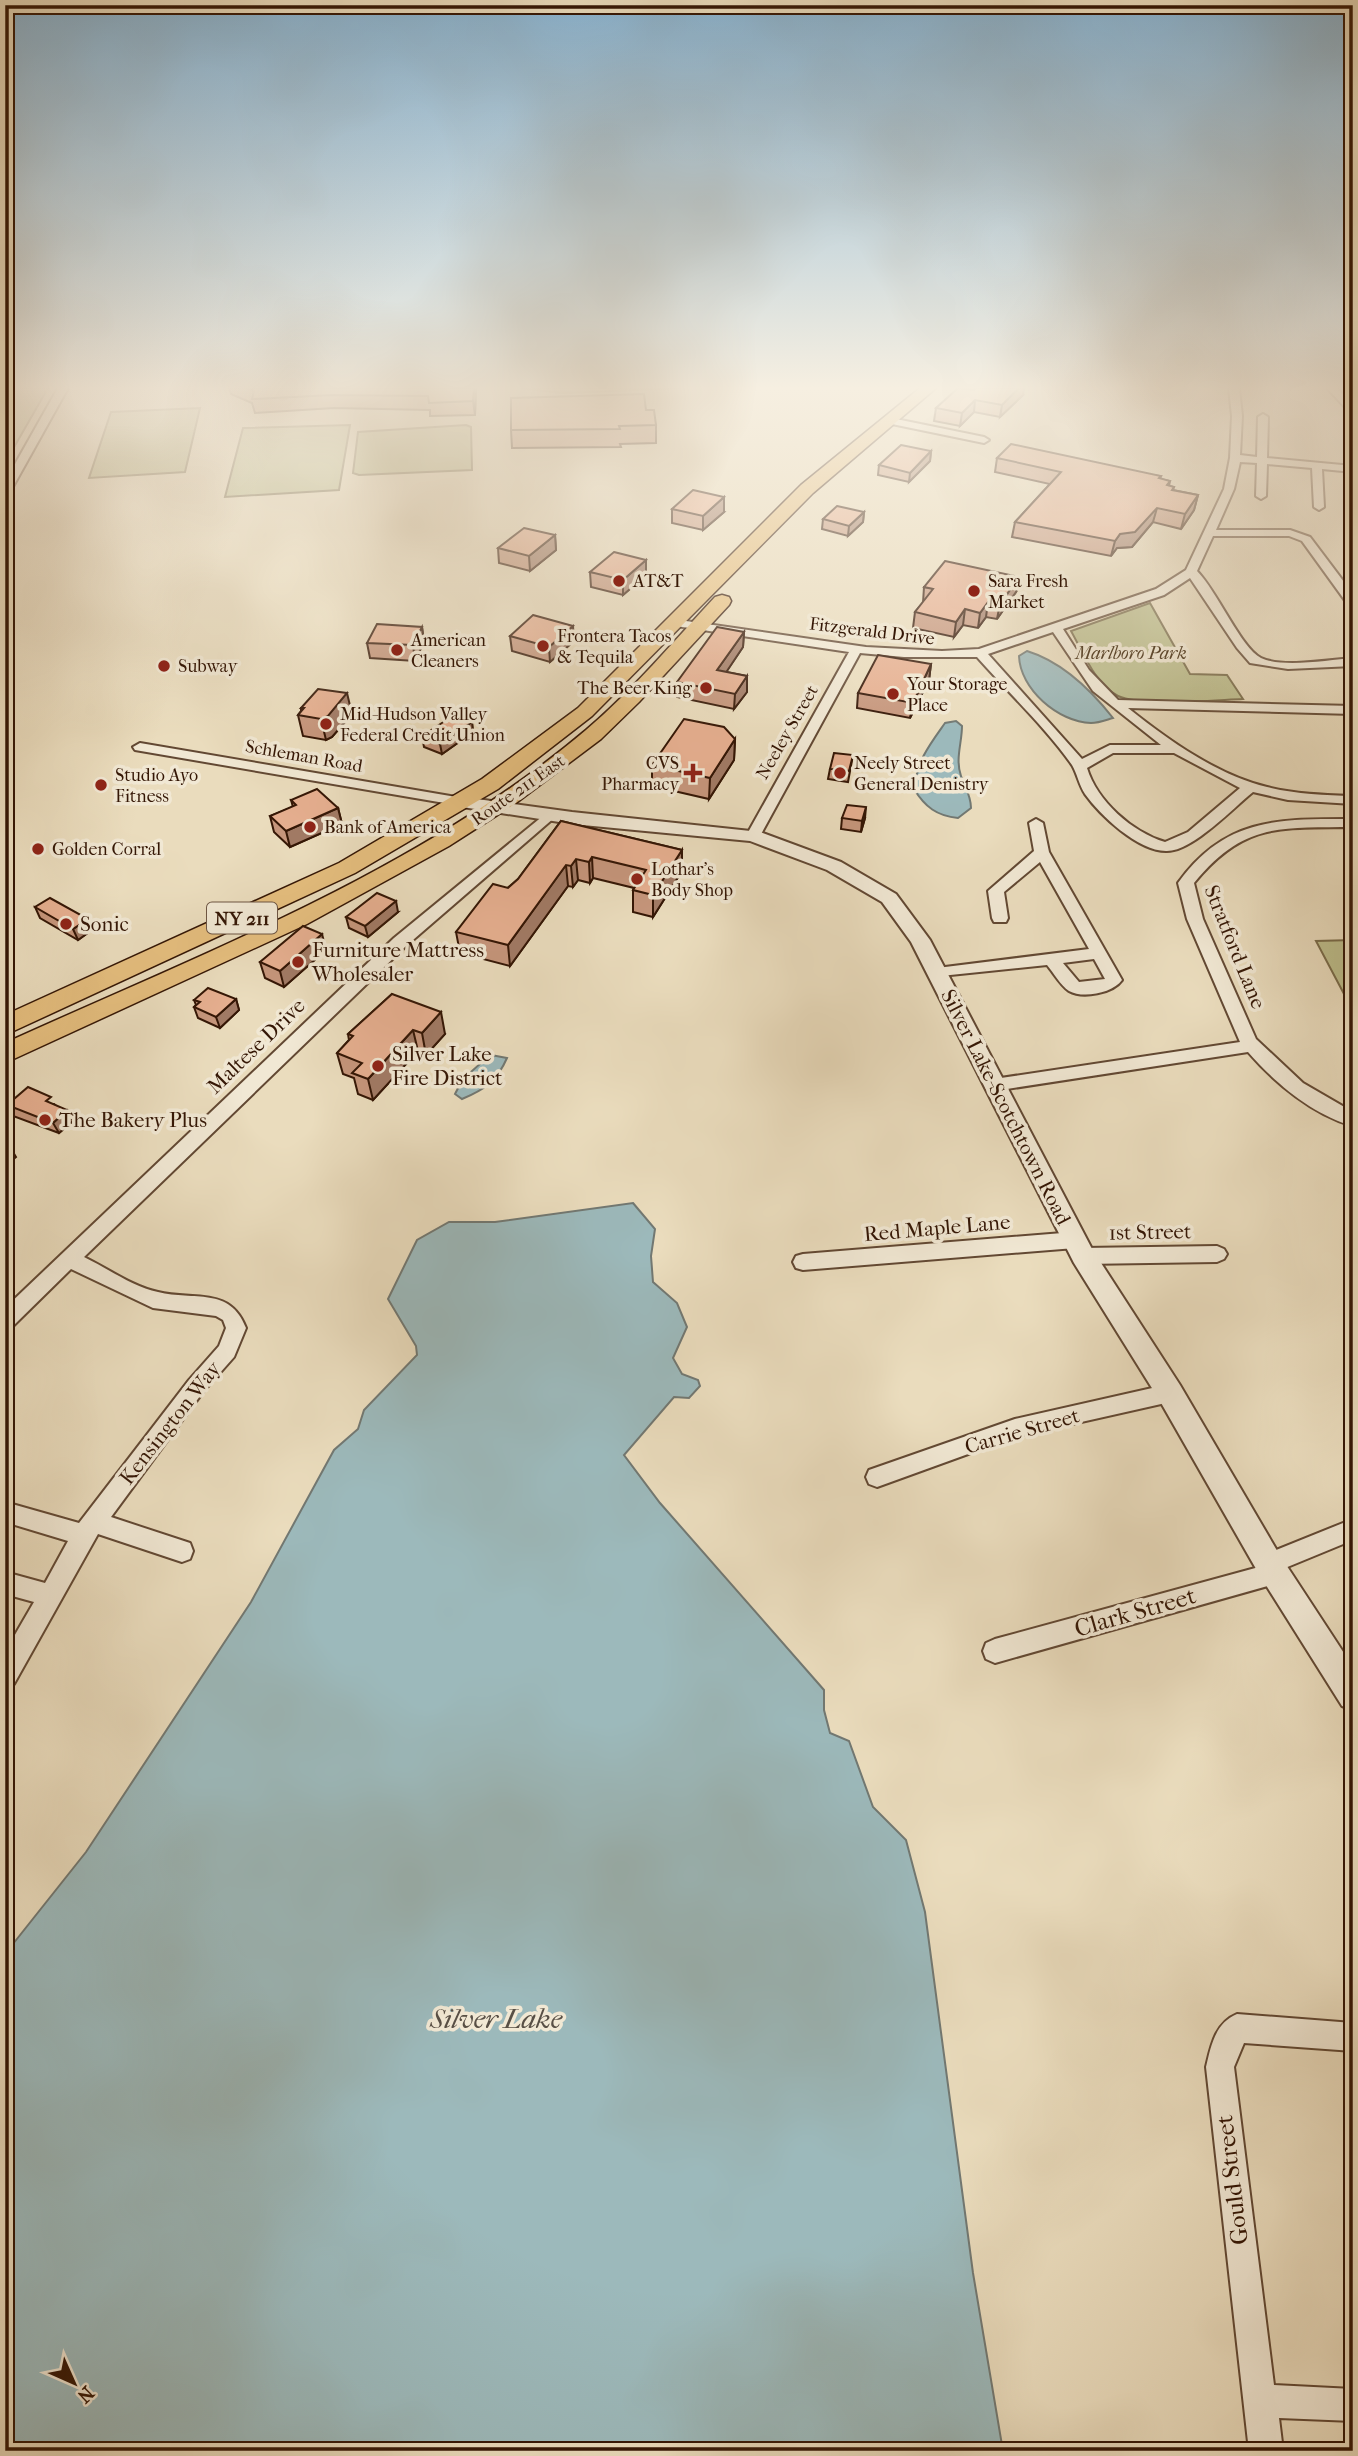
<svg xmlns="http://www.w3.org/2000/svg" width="1358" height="2456" font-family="'IM FELL French Canon',serif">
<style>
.green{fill:#bdbe8c;stroke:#786a48;stroke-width:2}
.water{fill:#9cb9bb;stroke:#727872;stroke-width:2}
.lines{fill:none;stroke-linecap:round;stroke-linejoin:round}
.minor-casing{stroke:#624833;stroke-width:4}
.tertiary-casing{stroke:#624833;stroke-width:4}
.primary-casing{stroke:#341605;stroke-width:3}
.minor{fill:#f1e8d4;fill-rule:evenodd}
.tertiary{fill:#f1e8d4;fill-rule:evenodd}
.primary{fill:#e5be7e;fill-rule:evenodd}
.wall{fill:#c6967c;stroke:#341605;stroke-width:2}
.shaded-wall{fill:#a17a65;stroke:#341605;stroke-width:2}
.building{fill:#e6af90;stroke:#341605;stroke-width:2}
.poi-dot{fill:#8f2418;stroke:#f1e8d4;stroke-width:2.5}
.labels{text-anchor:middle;stroke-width:7;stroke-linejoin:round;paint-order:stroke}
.far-poi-label{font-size:18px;fill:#341605;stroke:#f1e8d4;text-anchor:start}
.far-street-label{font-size:18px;fill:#341605;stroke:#f1e8d4}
.far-park-label{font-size:18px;font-style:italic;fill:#5d482e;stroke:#f1e8d4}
.shield{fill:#f1e8d4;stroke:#6d5543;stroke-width:2}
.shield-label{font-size:19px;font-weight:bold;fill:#341605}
.poi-label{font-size:21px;fill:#341605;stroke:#f1e8d4;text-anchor:start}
.street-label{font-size:21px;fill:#341605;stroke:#f1e8d4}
.near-street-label{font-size:24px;fill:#341605;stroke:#f1e8d4}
.near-water-label{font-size:28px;font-style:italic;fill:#584f45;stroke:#f1e8d4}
</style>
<rect width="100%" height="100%" fill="#eadcbd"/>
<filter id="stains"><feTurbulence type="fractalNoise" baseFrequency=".00286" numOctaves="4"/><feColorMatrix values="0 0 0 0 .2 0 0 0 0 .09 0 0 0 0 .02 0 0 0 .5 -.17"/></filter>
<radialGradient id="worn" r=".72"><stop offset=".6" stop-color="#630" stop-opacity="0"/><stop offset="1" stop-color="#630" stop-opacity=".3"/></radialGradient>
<!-- green -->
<g class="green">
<path d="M5,388H48L5,463Z"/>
<path d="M520,388H682L563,393Z"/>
<path d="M200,408L185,472L89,478L111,412Z"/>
<path d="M350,425L339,490L225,497L243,428Z"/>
<path d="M466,425L471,427L472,470L359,475L353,473L358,432Z"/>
<path d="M1150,603L1190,674L1227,675L1243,699C1216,700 1140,707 1118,696C1095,684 1083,652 1071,631Z"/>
<path d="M1353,940V994H1344L1316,941Z"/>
</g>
<!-- water -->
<g class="water">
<path d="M1027,651C1063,662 1091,690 1113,718C1106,720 1099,723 1091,723C1058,722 1020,689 1019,656Z"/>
<path d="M956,721L962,726C962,743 955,759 961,776C965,788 971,795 971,808L958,818C937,816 925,807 914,789C918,759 928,747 945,723Z"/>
<path d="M491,1055L507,1058C497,1081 484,1090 462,1099L455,1094C463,1077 476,1067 491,1055Z"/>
<path d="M633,1203L655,1229L651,1256L653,1282L677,1303L687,1327L673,1358L682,1374L698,1380L700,1386L689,1398L674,1397L624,1455L660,1503L824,1690V1710L830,1733L849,1741L873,1807L906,1840L925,1912L973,2273L1003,2451H5V1954L86,1852L251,1602L334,1450L358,1429L364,1410L417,1355L416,1346L388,1299L417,1240L449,1222H495Z"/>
</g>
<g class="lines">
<defs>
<g id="minor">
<path d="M58,388H68L10,492L5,495V482Z"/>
<path d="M1229,388H1239L1242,416L1240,455L1257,457L1258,417L1263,414L1268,417L1267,458L1353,466V472L1322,469L1324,507L1319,510L1314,507L1312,468L1267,464L1266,496L1261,499L1256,496L1257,463L1240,462L1234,489L1216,530H1290L1310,537L1353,594V607L1349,606L1302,541L1289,536H1213L1197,571C1217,591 1241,648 1261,658C1282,668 1329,660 1353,658V666L1288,669L1250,663L1237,648L1190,578L1164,595L1063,629L1089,670L1118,700L1353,706V714L1128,708C1168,740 1217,775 1267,787C1295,794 1324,795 1353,796V804L1288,800L1253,792C1233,808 1192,852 1166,851C1138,851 1100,815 1085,794C1079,785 1077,773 1072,765C1048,730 1006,690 977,657H904L860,653L760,836L753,840L748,839L746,836L849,652L676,626L672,625V619L866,647L942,651L979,649L1156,589L1186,570L1224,489L1230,458L1232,416ZM1053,632L1093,691L1161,745H1110L1082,759L988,654ZM1113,753H1174L1240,788L1188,832L1165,842C1132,832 1097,801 1087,768Z"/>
<path d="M1327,388H1337L1353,406V416Z"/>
<path d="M891,418L984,437L989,440L984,443L887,423V419Z"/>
<path d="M140,743L462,798L469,802L462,806L135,750L133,747Z"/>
<path d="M549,811L554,812V818L406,946L84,1257C107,1268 133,1287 158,1292C194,1301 230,1286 246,1328L234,1357L203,1392L111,1517L190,1543L193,1551L190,1559L182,1562L98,1534L14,1684L5,1688V1652L34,1602L5,1594V1572L45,1583L68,1541L5,1522V1502L79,1523L189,1380L219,1346L226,1328L223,1320L216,1316L153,1308L71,1269L12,1327L5,1329V1308L394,938Z"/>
<path d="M1036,819L1043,823L1049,852L1122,980C1113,993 1083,999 1069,991C1061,986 1053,972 1047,965L931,977L929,973L937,968L1089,949L1040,862L1004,892L1008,918L1006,922H994L992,918L988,891L1034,851L1029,823ZM1094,959L1105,979L1079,982L1063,963Z"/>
<path d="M1353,819V827C1280,828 1244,822 1194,883L1203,919L1256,1039L1303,1083L1353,1112V1126C1313,1115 1275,1083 1248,1052L994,1091L988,1089L985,1085L988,1081L994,1079L1240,1042L1187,919L1178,883C1225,817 1279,819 1353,819Z"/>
<path d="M1075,1232L1082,1235L1085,1240L1082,1245L1075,1248L803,1270L796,1268L793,1262L796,1256L803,1254Z"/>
<path d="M1217,1246L1224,1249L1227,1254L1224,1259L1217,1262L1083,1264L1076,1261L1073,1256L1076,1251L1083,1248Z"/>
<path d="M1170,1384L1177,1387L1181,1393L1177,1399L1170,1402L1015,1437L877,1487L869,1484L866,1477L869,1470L1015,1419Z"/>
<path d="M1353,1519V1540L1285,1568L1287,1573L1283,1581L1275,1584L995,1663L986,1659L983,1651L986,1643L995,1639L1259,1567L1261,1556Z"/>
<path d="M1237,2014L1353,2023V2051L1244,2043L1234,2067L1274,2385L1353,2389V2421L1279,2418L1283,2451H1249L1206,2067C1211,2046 1215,2023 1237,2014Z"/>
</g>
<path id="tertiary" d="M462,797L572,812L760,832L841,862L896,894L930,940L1092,1249L1180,1385L1279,1554L1353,1667V1710L1342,1706L1259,1574L1160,1401L1074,1263L911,942L882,902L827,870L750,841L572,824L456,806L453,802Z"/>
<g id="primary">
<path d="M920,388H936L813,493L592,716L498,789L355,873L5,1035V1015L339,863L482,779L578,708L801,485Z"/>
<path d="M722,595L729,597L731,601L729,605L639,702L601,739L516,803L449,846L307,924L5,1063V1043C203,953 418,872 586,730C633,690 673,642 715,597Z"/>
</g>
</defs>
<!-- minor casing -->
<use href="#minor" class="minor-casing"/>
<!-- tertiary casing -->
<use href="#tertiary" class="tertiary-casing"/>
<!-- primary casing -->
<use href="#primary" class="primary-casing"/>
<!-- minor -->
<use href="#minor" class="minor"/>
<!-- tertiary -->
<use href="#tertiary" class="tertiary"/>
<!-- primary -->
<use href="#primary" class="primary"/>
</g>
<!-- wall -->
<g class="wall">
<path d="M229,388H476L475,415L430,416V410L334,408L255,413L252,403L231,394Z"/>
<path d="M974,390L1023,395L1000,417L974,412L960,426L934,421L936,408Z"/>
<path d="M646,410L656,425V443L620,444L621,447L512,448L511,430Z"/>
<path d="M931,451L930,461L909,482L878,475L879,465Z"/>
<path d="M997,458L1161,476L1160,479L1170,481L1169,486L1174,487L1173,490L1198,495L1194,510L1181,529L1153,522L1132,547L1117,548L1111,556L1012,537L1015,522L1050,484L995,472Z"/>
<path d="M672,509L724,512L703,530L672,523Z"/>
<path d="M864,512L863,522L848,536L822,529L823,519Z"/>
<path d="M555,535L556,550L530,571L499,563L498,548Z"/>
<path d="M590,572L646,575L623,595L591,587Z"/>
<path d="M924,587L1016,592L997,619L986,617L978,628L963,625L954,637L913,628L915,612L923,603Z"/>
<path d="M422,627L424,642L415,661L370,658L367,643Z"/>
<path d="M744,632L743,647L726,672L747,676V692L734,709L677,697V682Z"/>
<path d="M510,636L574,641L550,662L512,651Z"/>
<path d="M931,664L929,680L910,718L857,708L858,693Z"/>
<path d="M301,708L352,714L332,737L326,740L303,736L298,715L301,711Z"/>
<path d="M472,722L473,732L442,754L424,747L422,736Z"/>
<path d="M735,739L734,760L709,799L652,786V765Z"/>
<path d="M853,755L848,782L828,779L830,769Z"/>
<path d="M291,800L338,808L342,824L290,847L274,832L270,816L293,807Z"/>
<path d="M842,818H865L861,832L841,829Z"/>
<path d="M561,821L682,850V871L653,917L633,912V890L634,888L593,878L590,883L578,880L573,887L568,886L510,966L460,953L456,932L518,879Z"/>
<path d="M35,907L88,919L92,930L78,940L40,918Z"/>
<path d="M398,912L368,937L349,928L346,917Z"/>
<path d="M326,950L284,987L265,978L260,962Z"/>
<path d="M392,994L445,1034L426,1055L418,1051L373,1100L358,1094L354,1078L343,1074L337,1053L349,1040L348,1034Z"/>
<path d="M236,999L239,1010L220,1028L198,1018L194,1007L196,1005L194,1000Z"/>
<path d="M54,1104L73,1121L59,1133L13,1116L7,1105Z"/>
</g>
<!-- shaded-wall -->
<g class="shaded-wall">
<path d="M474,388H476L475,415L473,401Z"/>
<path d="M1018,388H1024L1023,395L1000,417L1002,405Z"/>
<path d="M975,400L974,412L960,426L962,413Z"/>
<path d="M931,451L930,461L909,482L910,473Z"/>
<path d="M1198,495L1194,510L1181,529L1185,514Z"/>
<path d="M724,497V512L703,530V516Z"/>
<path d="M1157,508L1153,522L1132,547L1117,548L1111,556L1115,541L1120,534Z"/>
<path d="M864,512L863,522L848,536L849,526Z"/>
<path d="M555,535L556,550L530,571L529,556Z"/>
<path d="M646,560V575L623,595V580Z"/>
<path d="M1019,577L1016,592L997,619L1000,604Z"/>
<path d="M988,602L986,617L978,628L980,613Z"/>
<path d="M965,609L963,625L954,637L956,622Z"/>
<path d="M573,626L574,641L550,662L549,647Z"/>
<path d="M422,627L424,642L415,661L413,645Z"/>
<path d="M744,632L743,647L717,686V670Z"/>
<path d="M931,664L929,680L910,718L913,703Z"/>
<path d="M747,676V692L734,709L735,694Z"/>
<path d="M347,693L352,714L332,737L326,740L321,719Z"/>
<path d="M472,722L473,732L442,754L440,744Z"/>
<path d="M735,739L734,760L709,799L710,778Z"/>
<path d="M866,807L865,818L861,832L862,821Z"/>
<path d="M338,808L342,824L290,847L286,831Z"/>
<path d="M682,850V871L653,917V895Z"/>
<path d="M592,857L593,878L590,883L589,862Z"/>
<path d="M576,859L578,880L573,887L571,866Z"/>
<path d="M566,865L568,886L510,966L508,945Z"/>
<path d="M396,901L398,912L368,937L365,926Z"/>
<path d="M88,919L92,930L78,940L73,929Z"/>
<path d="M322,934L326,950L284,987L280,971Z"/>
<path d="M236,999L239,1010L220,1028L216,1017Z"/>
<path d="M441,1012L445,1034L426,1055L422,1033Z"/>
<path d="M413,1030L418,1051L373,1100L368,1079Z"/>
<path d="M67,1110L73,1121L59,1133L53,1123Z"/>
<path d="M7,1142L16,1157L5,1166V1143Z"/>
</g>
<!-- building -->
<g class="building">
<path d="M247,388H474L473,401L429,403L428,396L332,395L252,399L254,391Z"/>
<path d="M958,388L974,390L976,388H1019L1002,405L975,400L962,413L936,408Z"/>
<path d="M644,394L646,410H654L656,425L619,426L620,429L511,430V398Z"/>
<path d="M1011,444L1161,476L1159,478L1170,481L1167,485L1174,487L1172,490L1198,495L1185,514L1157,508L1135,532L1120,534L1115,541L1015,522L1061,472L997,458Z"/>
<path d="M901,445L931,451L910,473L879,465Z"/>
<path d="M693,490L724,497L703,516L672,509Z"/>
<path d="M837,506L864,512L849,526L823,519Z"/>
<path d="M524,528L555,535L529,556L498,548Z"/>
<path d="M614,552L646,560L623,580L590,572Z"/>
<path d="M945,561L1019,577L1000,604L988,602L980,613L965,609L956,622L915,612L933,589L924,587Z"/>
<path d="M533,615L573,626L549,647L510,636Z"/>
<path d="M377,624L422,627L413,645L367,643Z"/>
<path d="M717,627L744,632L717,670L747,676L735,694L677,682Z"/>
<path d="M878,655L931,664L913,703L858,693Z"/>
<path d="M318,689L347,693L328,716L321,719L298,715L304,708H301Z"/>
<path d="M454,715L472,722L440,744L422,736Z"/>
<path d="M684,719L724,727L735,739L710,778L652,765Z"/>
<path d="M834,753L853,755L849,771L830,769Z"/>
<path d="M317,789L338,808L286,831L270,816L296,805L291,800Z"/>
<path d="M847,805L866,807L862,821L842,818Z"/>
<path d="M561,821L682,850L653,895L633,890L646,870L592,857L589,862L576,859L571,866L566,865L508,945L456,932L493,884L508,888L518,879Z"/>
<path d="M377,893L396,901L365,926L346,917Z"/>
<path d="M50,898L88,919L73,929L35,907Z"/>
<path d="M303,926L322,934L280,971L260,962Z"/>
<path d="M208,988L236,999L216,1017L194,1007L200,1002L194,1000Z"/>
<path d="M392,994L441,1012L422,1033L413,1030L368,1079L352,1073L362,1063L337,1053L353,1036L348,1034Z"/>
<path d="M28,1087L51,1097L46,1101L67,1110L53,1123L7,1105Z"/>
</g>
<!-- sky -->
<linearGradient id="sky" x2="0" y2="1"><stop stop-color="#89b6d6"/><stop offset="0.53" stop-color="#f6efe1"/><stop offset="1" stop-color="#f6efe1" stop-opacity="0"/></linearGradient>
<rect width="1358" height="732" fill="url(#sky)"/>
<!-- markers -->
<g class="poi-dot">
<circle cx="619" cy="581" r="7"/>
<circle cx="974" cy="591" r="7"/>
<circle cx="543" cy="646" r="7"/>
<circle cx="397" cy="650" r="7"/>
<circle cx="164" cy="666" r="7"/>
<circle cx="706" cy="688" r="7"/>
<circle cx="893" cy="694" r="7"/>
<circle cx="326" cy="724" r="7"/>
<path d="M689.5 762.5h7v7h7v7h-7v7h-7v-7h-7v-7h7z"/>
<circle cx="840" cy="773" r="7"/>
<circle cx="101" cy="785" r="7"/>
<circle cx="310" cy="827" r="7"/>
<circle cx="38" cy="849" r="7"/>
<circle cx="637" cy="879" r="7"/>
<circle cx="66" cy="924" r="7"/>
<circle cx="298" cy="962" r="7"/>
<circle cx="378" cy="1066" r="7"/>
<circle cx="45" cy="1120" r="7"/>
</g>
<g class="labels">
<!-- far-poi labels -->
<g class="far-poi-label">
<text x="633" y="587">AT&amp;T</text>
<text x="988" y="587">Sara Fresh<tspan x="988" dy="21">Market</tspan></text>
<text x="557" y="642">Frontera Tacos<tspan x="557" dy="21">&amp; Tequila</tspan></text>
<text x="411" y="646">American<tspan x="411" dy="21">Cleaners</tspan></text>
<text x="178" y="672">Subway</text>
<text x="907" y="690">Your Storage<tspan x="907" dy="21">Place</tspan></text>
<text x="692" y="694" text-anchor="end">The Beer King</text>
<text x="340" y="720">Mid-Hudson Valley<tspan x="340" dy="21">Federal Credit Union</tspan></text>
<text x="679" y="769" text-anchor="end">CVS<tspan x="679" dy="21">Pharmacy</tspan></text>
<text x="854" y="769">Neely Street<tspan x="854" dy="21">General Denistry</tspan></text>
<text x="115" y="781">Studio Ayo<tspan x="115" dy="21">Fitness</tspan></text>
<text x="324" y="833">Bank of America</text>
<text x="52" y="855">Golden Corral</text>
<text x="651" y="875">Lothar's<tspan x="651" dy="21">Body Shop</tspan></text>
</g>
<!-- far-street labels -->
<g class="far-street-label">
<text transform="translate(872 631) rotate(7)" y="6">Fitzgerald Drive</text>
<text transform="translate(787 732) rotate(-60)" y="6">Neeley Street</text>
<text transform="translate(304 756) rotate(10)" y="6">Schleman Road</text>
<text transform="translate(518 790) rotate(-35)" y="6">Route 211 East</text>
</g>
<!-- far-park labels -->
<g class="far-park-label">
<text x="1131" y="659">Marlboro Park</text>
</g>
<!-- shield labels -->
<rect class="shield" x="207" y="902.5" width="70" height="31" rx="5"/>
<g class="shield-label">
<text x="242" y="925">NY 211</text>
</g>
<!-- poi labels -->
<g class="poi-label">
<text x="80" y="931">Sonic</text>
<text x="312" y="957">Furniture Mattress<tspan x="312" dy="24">Wholesaler</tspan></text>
<text x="392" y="1061">Silver Lake<tspan x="392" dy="24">Fire District</tspan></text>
<text x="59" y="1127">The Bakery Plus</text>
</g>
<!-- street labels -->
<g class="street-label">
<text transform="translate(1235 947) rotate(68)" y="7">Stratford Lane</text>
<text transform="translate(256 1046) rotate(-44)" y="7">Maltese Drive</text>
<text transform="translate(1006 1107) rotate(63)" y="7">Silver Lake-Scotchtown Road</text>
<text transform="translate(937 1228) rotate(-5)" y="7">Red Maple Lane</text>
<text transform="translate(1150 1232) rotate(-1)" y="7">1st Street</text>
<text transform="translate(170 1423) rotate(-52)" y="7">Kensington Way</text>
<text transform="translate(1022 1431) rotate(-16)" y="7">Carrie Street</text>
</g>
<!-- near-street labels -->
<g class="near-street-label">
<text transform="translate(1135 1612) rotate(-16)" y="8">Clark Street</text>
<text transform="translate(1232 2180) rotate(-97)" y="8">Gould Street</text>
</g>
<!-- near-water labels -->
<g class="near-water-label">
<text x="496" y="2028">Silver Lake</text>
</g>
</g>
<!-- margin -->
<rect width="1358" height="2456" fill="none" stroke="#eadcbd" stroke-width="28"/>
<rect x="7" y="7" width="1344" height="2442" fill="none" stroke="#341605" stroke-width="3.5"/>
<rect x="14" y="14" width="1330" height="2428" fill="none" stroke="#341605" stroke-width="2"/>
<!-- north arrow -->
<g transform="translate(74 2383) rotate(135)" stroke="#f1e8d4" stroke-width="5" paint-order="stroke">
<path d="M0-5L12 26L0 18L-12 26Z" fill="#341605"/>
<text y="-10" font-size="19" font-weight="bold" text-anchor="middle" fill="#341605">N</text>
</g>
<rect width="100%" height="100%" filter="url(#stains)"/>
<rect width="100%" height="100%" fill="url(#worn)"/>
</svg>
